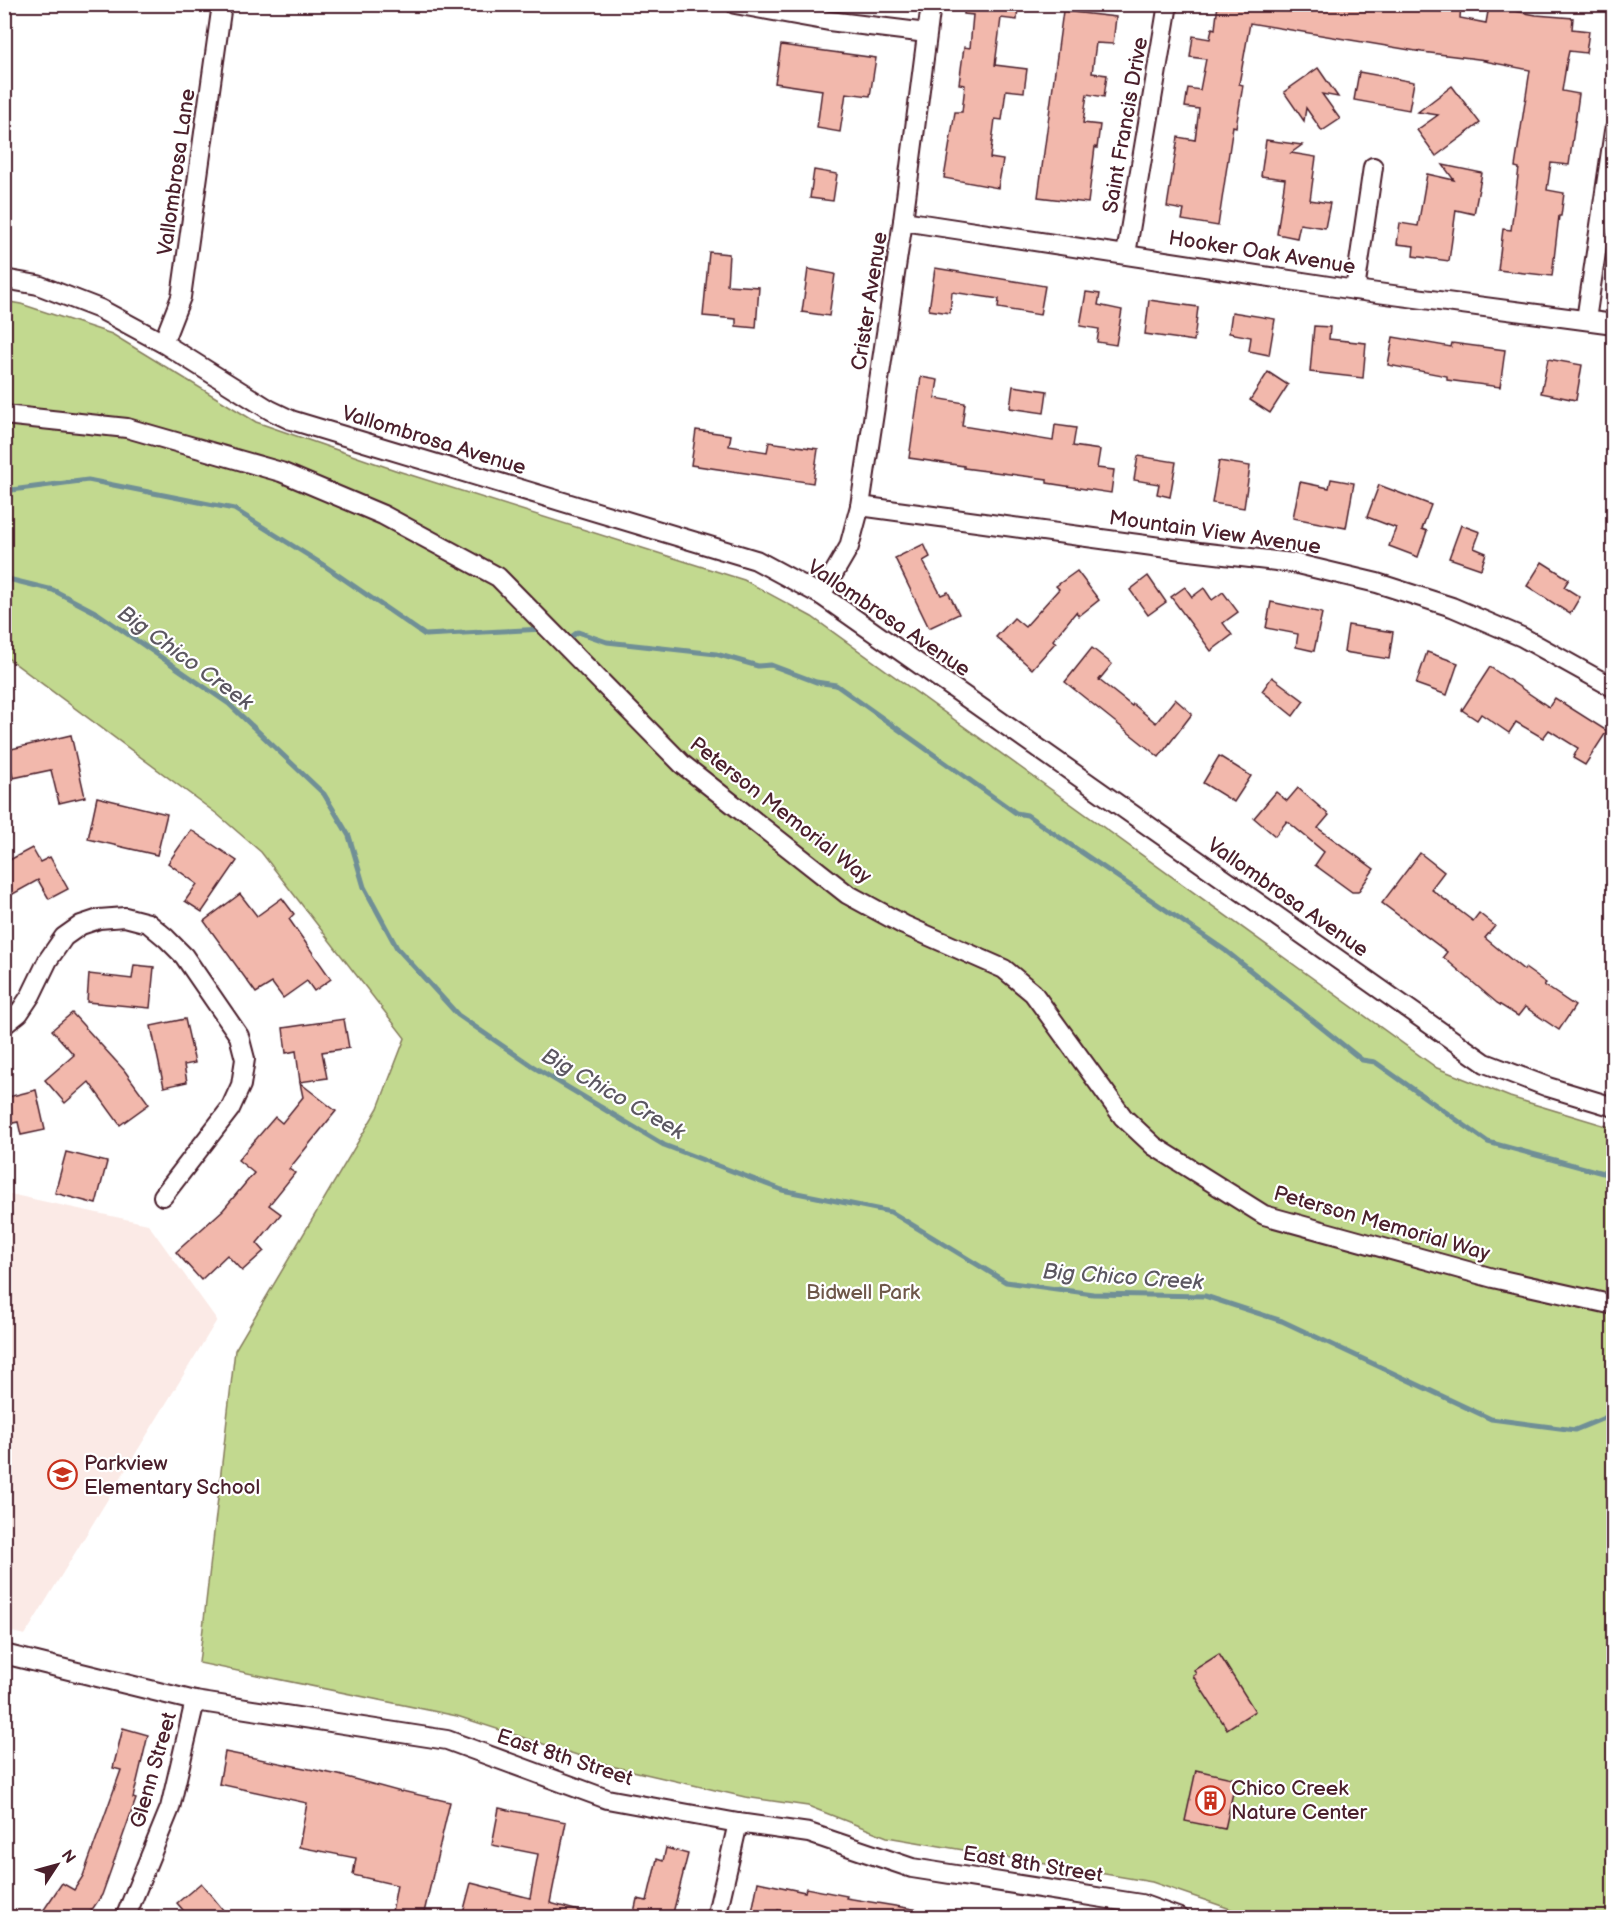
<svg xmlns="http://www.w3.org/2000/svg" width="1618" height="1922" font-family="'Balsamiq Sans',sans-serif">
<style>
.built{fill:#fbeae6}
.green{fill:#c2d98f;stroke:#867c5d;stroke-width:1.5}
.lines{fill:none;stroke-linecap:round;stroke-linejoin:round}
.stream{stroke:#6f8f96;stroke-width:5}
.building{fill:#f2b8ac;stroke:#4a1f2b;stroke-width:1.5}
.minor-casing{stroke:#4a1f2b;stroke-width:22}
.minor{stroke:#fff;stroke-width:18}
.labels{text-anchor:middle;stroke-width:4.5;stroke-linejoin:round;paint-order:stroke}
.street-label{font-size:21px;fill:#4a1f2b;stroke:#fff}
.park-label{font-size:21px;fill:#6e5749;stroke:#fff}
.poi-label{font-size:21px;fill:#4a1f2b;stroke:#fff;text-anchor:start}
.water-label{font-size:22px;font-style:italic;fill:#5c5761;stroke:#fff}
</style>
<rect width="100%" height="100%" fill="#fff"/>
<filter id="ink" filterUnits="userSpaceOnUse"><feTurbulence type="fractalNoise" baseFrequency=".0167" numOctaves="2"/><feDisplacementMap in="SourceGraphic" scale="12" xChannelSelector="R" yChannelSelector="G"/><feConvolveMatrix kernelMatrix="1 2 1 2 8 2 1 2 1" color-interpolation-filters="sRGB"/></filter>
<g filter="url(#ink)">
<!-- built -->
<path class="built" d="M5,1193L148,1224L217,1320L25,1635L4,1630Z"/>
<!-- green -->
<path class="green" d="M4,301L21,304L112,334L256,422L398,471L744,580L812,617L1437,1068L1510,1097L1613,1128V1917L1251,1916L1152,1882L887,1837L808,1806L745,1797L611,1766L457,1716L199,1663L235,1350L378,1108L405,1038L261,852L217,814L5,656Z"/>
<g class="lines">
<!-- stream -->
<g class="stream">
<path d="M4,491L88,480L234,509L322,564L425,635L543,629"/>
<path d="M4,578L53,590L97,613L229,704L324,794L349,836L364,887L397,948L458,1015L532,1066L664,1145L782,1190L891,1212L1006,1282L1093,1294L1205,1296L1282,1321L1491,1419L1575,1430L1614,1414"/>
<path d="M564,635L571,637L578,632L607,642L716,654L758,666L771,665L816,682L836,685L1016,813L1027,815L1226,951L1362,1060L1375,1062L1488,1142L1614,1176"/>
</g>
</g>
<!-- building -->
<g class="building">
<path d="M964,4H1018L1017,20L1001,18L995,65L1027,69L1024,92L1006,90L1002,120L995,119L990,158L1003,160L998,188L944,178L955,112H962L965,85L959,84L964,47L970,48L973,15L964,14Z"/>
<path d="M1218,4H1461L1460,18L1486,23L1489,6L1536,15L1573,18L1572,29L1589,31L1586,53L1569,51L1567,60L1562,91L1579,94L1569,165L1551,163L1547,190L1564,193L1561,216H1559L1552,276L1498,270L1503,229L1511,230L1519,168L1515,167L1530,70L1484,61L1486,60L1422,52L1250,23L1239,84L1243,85L1236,127L1233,126L1218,226L1182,220L1184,210L1167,207L1178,137L1195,140L1199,109L1185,107L1188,88L1200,90L1206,59L1190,57L1193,36L1210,39L1212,28L1215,29Z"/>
<path d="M1063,11L1116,17L1113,44L1096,43L1092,73L1107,75L1104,97L1087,94L1083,123L1100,125L1097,148L1095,147L1088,203L1038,197Z"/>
<path d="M781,45L876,58L870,96L846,93L840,132L817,128L822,90L775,83Z"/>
<path d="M1318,68L1338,97L1322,94L1340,119L1322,131L1306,108L1304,121L1284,92Z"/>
<path d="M1359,72L1414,82L1409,110L1354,100Z"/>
<path d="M1452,86L1480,123L1436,156L1417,130L1438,115L1418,112Z"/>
<path d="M1266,140L1302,145L1291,153L1316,157L1310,200L1330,203L1325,228L1300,224L1297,238L1277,234L1285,179L1261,176Z"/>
<path d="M1443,165L1482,173L1474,214L1456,210L1449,261L1413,256L1414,246L1397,244L1400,223L1418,226L1427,174L1454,180Z"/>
<path d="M814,170L837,174L833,201L810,198Z"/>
<path d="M709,252L729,254L727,285L759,287L756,328L736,326V319L703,316Z"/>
<path d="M935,268L1045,286L1040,315L998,308L999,299L952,292L950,313L929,310Z"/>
<path d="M808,269L835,274L829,316L802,312Z"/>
<path d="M1086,292L1100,294L1098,305L1122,310L1116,345L1097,342L1099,329L1080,326Z"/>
<path d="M1149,300L1198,307L1194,341L1145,334Z"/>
<path d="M1232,312L1275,319L1269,355L1249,351L1251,337L1229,333Z"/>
<path d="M1314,326L1330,327L1329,339L1366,343L1363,378L1310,372Z"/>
<path d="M1393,337L1451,347L1452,343L1505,350L1500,387L1447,380V376L1388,365Z"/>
<path d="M1548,359L1582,365L1576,400L1541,393Z"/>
<path d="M1268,372L1288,385L1270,413L1250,400Z"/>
<path d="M921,377L938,380L935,398L965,403L962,426L1053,441L1055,425L1076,428L1073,446L1100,450L1097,468L1114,470L1111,493L1047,483V479L964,468V466L909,458Z"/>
<path d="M1013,386L1047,391L1044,413L1010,408Z"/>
<path d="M696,430L731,435L729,446L767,452L769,442L818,449L813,483L691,465Z"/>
<path d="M1138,456L1176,462L1170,497L1157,494L1159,484L1134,480Z"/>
<path d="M1219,461L1250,466L1244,508L1212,503Z"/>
<path d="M1331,479L1354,483L1346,528L1293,518L1300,482L1329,488Z"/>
<path d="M1379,485L1431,505L1422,529L1427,531L1418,557L1389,546L1396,528L1367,517Z"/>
<path d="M1461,525L1480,532L1474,548L1486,553L1481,569L1449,558Z"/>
<path d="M924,544L930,557L923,561L941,595L948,592L959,614L929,628L895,558Z"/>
<path d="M1542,562L1569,579L1564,587L1580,597L1570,614L1527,586Z"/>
<path d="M1077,571L1099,600L1079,616L1076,612L1053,640L1056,642L1032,669L996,637L1014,618L1025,627L1059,589L1056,586Z"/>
<path d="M1148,576L1166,602L1148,615L1130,590Z"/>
<path d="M1185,587L1192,597L1204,588L1212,600L1223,592L1238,612L1223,623L1232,635L1211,651L1171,597Z"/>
<path d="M1271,602L1322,613L1314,651L1296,647L1298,634L1266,628Z"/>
<path d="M1348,625L1393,632L1389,659L1344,652Z"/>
<path d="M1092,648L1112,664L1099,680L1132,706L1133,704L1156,723L1175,699L1192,714L1159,757L1065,682Z"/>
<path d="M1427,652L1458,663L1447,695L1416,684Z"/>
<path d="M1490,667L1549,707L1555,698L1607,731L1585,765L1573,758L1578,748L1549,730L1543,738L1516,722L1509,733L1481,714L1477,720L1462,710Z"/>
<path d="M1272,677L1304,701L1293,716L1262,691Z"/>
<path d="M71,735L85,797L59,803L51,770L13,778L7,750Z"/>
<path d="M1219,756L1251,776L1234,802L1203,783Z"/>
<path d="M1298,788L1329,815L1318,828L1374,869L1358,892H1352L1315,865L1324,852L1287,821L1275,836L1254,818L1276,792L1287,801Z"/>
<path d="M97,797L167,814L157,855L88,839Z"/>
<path d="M191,830L237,861L202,912L185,901L197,884L168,863Z"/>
<path d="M32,848L40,862L50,857L68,889L49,899L38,880L4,899V863Z"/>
<path d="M1420,853L1444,872L1431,889L1473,921L1479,913L1495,926L1485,938L1524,970L1525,968L1546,983L1544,985L1575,1006L1559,1030L1525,1007L1518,1016L1497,1003L1443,957L1447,952L1382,903Z"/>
<path d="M240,894L257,916L282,898L294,914L289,919L331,979L314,991L307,981L283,998L272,983L256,993L204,921Z"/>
<path d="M134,965L154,967L150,1008L87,1002L89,974L132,979Z"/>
<path d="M72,1013L124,1070L149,1104L120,1125L89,1082L65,1103L45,1080L74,1055L52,1030Z"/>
<path d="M185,1019L195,1063L184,1065L187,1082L164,1087L151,1026Z"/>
<path d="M344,1019L349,1048L322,1052L327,1078L300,1082L296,1051L286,1053L283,1028Z"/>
<path d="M300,1083L336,1111L289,1169L295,1173L269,1205L281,1214L257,1243L264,1251L242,1271L227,1255L201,1280L176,1252L223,1210L254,1173L238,1160L275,1117L282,1123L303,1097Z"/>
<path d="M36,1090L45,1130L21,1135L18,1122L4,1125V1098Z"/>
<path d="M66,1152L107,1162L96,1204L55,1193Z"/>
<path d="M1219,1654L1255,1711L1227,1729L1193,1676L1196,1674L1194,1670Z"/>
<path d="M123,1728L148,1735L133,1798L136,1799L102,1895L87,1917H39L62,1883L74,1890L83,1876L121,1770L113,1768Z"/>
<path d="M225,1752L339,1775L401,1792L402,1791L450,1802L423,1917H391L397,1885L353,1875L356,1858L299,1847L307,1803L219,1784Z"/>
<path d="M1196,1770L1236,1779L1225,1829L1185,1821Z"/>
<path d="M499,1808L566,1822L550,1903L586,1913V1917H462L471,1883L530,1898L538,1854L492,1845Z"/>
<path d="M666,1848L688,1854L672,1917H633L637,1899L647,1901L657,1859L663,1861Z"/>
<path d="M758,1882L805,1892L806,1888L847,1896L846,1898L919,1910V1917H812L778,1910L776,1917H751Z"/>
<path d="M201,1883L229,1917H189L177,1903Z"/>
</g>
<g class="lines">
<defs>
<g id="minor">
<path d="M735,4L829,21L927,33"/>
<path d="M903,221L1355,290L1614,324"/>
<path d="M1126,254L1168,4"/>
<path d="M4,279L38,285L100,309L163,343L270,410L291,420L756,560L821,595L1485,1063L1548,1087L1614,1107"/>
<path d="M1355,290L1373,167"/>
<path d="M1586,320L1614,131"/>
<path d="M163,343L181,297L222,4"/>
<path d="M4,415L127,428L281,472L383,515L498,577L682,764L847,894L904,925L1004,969L1033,993L1123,1117L1154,1146L1264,1215L1493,1278L1614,1305"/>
<path d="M860,506L1182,550L1293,563L1377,583L1452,607L1522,637L1614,688"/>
<path d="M821,595L849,547L860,506L903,221L931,4"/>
<path d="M4,1025L19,1013L31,995L48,960L64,937L81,925L99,919L125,917L148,923L166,938L184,956L239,1036L245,1059L241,1085L230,1109L163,1196"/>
<path d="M4,1654L195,1701L447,1740L607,1799L738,1823L809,1833L912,1868L1141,1904L1180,1918"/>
<path d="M125,1918L170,1808L195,1701"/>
<path d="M716,1918L738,1823"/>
</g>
</defs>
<!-- minor casing -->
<use href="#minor" class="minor-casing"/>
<!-- minor -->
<use href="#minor" class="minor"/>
</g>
</g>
<!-- icons -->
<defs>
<symbol id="school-ring" viewBox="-11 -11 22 22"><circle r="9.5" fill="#fff" stroke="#c8321e" stroke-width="1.5"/><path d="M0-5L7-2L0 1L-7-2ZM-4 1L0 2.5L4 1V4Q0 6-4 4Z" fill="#c8321e"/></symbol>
<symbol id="building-ring" viewBox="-11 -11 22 22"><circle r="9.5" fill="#fff" stroke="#c8321e" stroke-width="1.5"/><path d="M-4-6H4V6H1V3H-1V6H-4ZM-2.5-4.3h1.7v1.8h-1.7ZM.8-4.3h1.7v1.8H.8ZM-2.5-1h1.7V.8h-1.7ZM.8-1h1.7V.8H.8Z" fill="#c8321e"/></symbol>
</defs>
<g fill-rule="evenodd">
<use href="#school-ring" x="46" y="1458" width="33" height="33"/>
<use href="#building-ring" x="1194" y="1784" width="33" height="33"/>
</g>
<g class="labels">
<!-- street labels -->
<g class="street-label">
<text transform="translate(1125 125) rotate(-80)" y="7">Saint Francis Drive</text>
<text transform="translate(176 172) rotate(-82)" y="7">Vallombrosa Lane</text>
<text transform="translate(1262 252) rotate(9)" y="7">Hooker Oak Avenue</text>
<text transform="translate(869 301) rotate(-81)" y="7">Crister Avenue</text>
<text transform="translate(434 440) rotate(17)" y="7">Vallombrosa Avenue</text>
<text transform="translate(1215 532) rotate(8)" y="7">Mountain View Avenue</text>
<text transform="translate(889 618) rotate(34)" y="7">Vallombrosa Avenue</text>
<text transform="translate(781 810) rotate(38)" y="7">Peterson Memorial Way</text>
<text transform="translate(1288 897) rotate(35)" y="7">Vallombrosa Avenue</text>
<text transform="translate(1382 1223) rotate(16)" y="7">Peterson Memorial Way</text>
<text transform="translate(565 1757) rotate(18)" y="7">East 8th Street</text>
<text transform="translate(153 1770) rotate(-74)" y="7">Glenn Street</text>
<text transform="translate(1033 1864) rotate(9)" y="7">East 8th Street</text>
</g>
<!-- park labels -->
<g class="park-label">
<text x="863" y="1299">Bidwell Park</text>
</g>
<!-- poi labels -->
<g class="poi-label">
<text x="84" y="1470">Parkview<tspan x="84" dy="24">Elementary School</tspan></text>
<text x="1231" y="1795">Chico Creek<tspan x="1231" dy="24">Nature Center</tspan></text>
</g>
<!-- water labels -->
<g class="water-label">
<text transform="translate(186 657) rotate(36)" y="8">Big Chico Creek</text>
<text transform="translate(614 1093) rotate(30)" y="8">Big Chico Creek</text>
<text transform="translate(1123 1276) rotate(4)" y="8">Big Chico Creek</text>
</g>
</g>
<!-- margin -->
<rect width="1618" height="1922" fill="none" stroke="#fff" stroke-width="24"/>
<rect x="12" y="12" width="1594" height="1898" fill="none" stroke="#4a1f2b" stroke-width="2" filter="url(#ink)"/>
<!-- north arrow -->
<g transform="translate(57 1865) rotate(54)" stroke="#ffffff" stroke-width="4.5" paint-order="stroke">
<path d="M0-4.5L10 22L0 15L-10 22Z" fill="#4a1f2b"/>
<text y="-9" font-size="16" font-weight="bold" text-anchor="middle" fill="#4a1f2b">N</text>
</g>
</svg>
